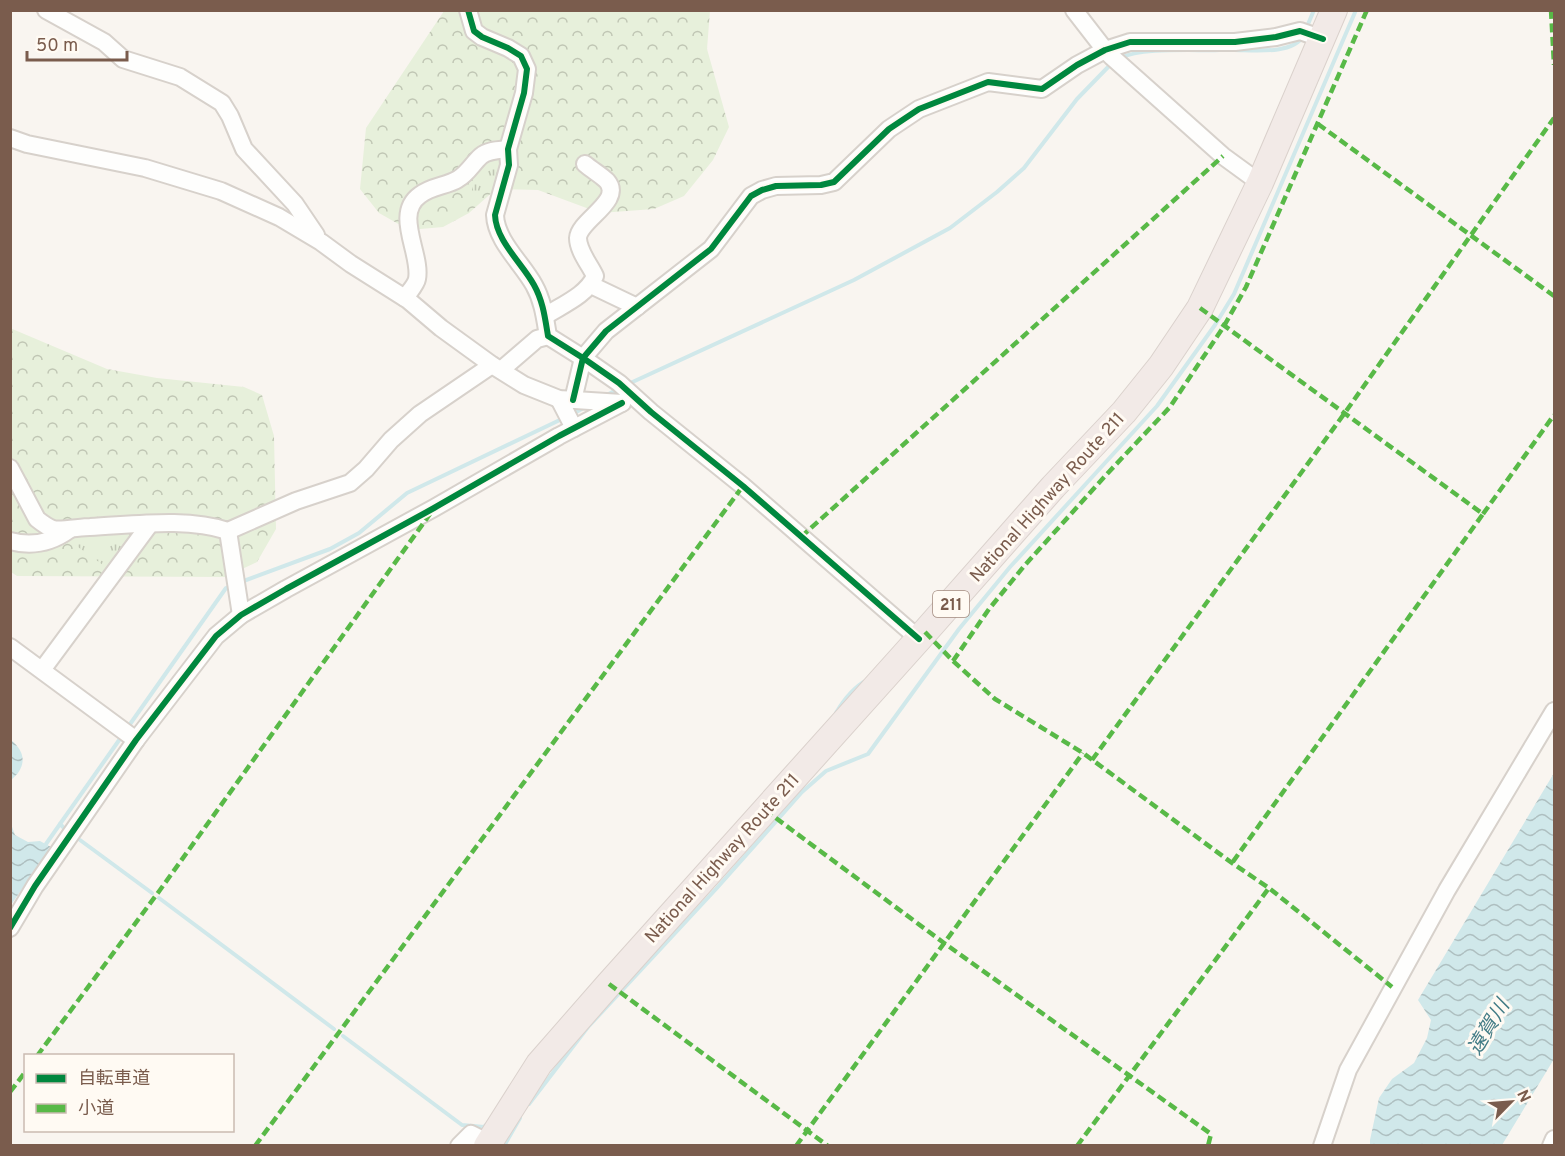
<svg xmlns="http://www.w3.org/2000/svg" width="1565" height="1156" font-family="Overpass,'Noto Sans JP',sans-serif">
<style>
.forest{fill:url(#forest-crowns)}
.park{fill:url(#park-tufts)}
.water{fill:url(#water-waves)}
.lines{fill:none;stroke-linecap:round;stroke-linejoin:round}
.stream{stroke:#d0e8ea;stroke-width:4}
.minor-casing{stroke:#d7d1cb;stroke-width:20}
.highway-casing{stroke:#dad1cc;stroke-width:28}
.minor{stroke:#fefefd;stroke-width:16}
.highway{stroke:#f2eae7;stroke-width:26}
.quiet{stroke:#58b947;stroke-width:4.5;stroke-dasharray:9 4.5;stroke-linecap:butt}
.cycleway-casing{stroke:#fffaf3;stroke-width:10}
.cycleway{stroke:#00873e;stroke-width:6}
.labels{text-anchor:middle;stroke-width:6;stroke-linejoin:round;paint-order:stroke}
.shield{fill:#fffaf3;stroke:#a28b7f;stroke-width:1.5}
.shield-label{font-size:16px;font-weight:bold;fill:#7a5c4d}
.street-label{font-size:18px;fill:#7a5c4d;stroke:#fffaf3}
.water-label{font-size:20px;font-style:italic;fill:#437c86;stroke:#fffaf3}
</style>
<defs>
<pattern id="forest-crowns" width="20" height="18" patternUnits="userSpaceOnUse" patternTransform="scale(1.5)"><rect width="20" height="18" fill="#e7f0db"/><path d="M2 6a3 3 0 1 1 6 0M12 15a3 3 0 1 1 6 0" fill="none" stroke="#c0c6b4"/></pattern>
<pattern id="park-tufts" width="24" height="20" patternUnits="userSpaceOnUse" patternTransform="scale(1.5)"><rect width="24" height="20" fill="#e7f0db"/><path d="M3 7l-1-3M5 7V3M7 7l1-3M15 17l-1-3M17 17v-4M19 17l1-3" fill="none" stroke="#c0c6b4"/></pattern>
<pattern id="water-waves" width="16" height="10" patternUnits="userSpaceOnUse" patternTransform="scale(1.5)"><rect width="16" height="10" fill="#d0e8ea"/><path d="M0 5q4-4 8 0t8 0" fill="none" stroke="#aebfc0"/></pattern>
</defs>
<rect width="100%" height="100%" fill="#f9f5f0"/>
<!-- forest -->
<g class="forest">
<path d="M444,11H710L707,49L729,127L713,160L684,196L654,209L600,213L538,190L496,189L469,213L443,227L409,230L379,213L360,189L366,128Z"/>
<path d="M10,328L107,369L157,378L244,387L262,395L274,436L276,529L257,562L225,577L17,576L11,572Z"/>
</g>
<!-- park -->
<g class="park">
<path d="M499,156L502,159L496,193L472,191L473,176L484,158Z"/>
<path d="M141,529L110,570L71,542L79,532Z"/>
</g>
<!-- water -->
<g class="water">
<path d="M11,740C26,752 27,767 11,780Z"/>
<path d="M1554,773V1059L1502,1145H1370V1140L1379,1098L1392,1079L1414,1063L1427,1038L1431,1020L1418,1000Z"/>
<path d="M11,824L15,835L28,842L40,841L51,847L11,905Z"/>
</g>
<g class="lines">
<!-- stream -->
<g class="stream">
<path d="M1306,29L1314,10"/>
<path d="M1234,50C1252,50 1293,55 1303,36"/>
<path d="M1121,58C1140,47 1197,51 1220,50"/>
<path d="M626,385L854,280L950,228L997,192L1024,168L1077,99L1112,63"/>
<path d="M605,396L620,388"/>
<path d="M571,415L585,407"/>
<path d="M241,582L330,549L359,533L407,493L564,418"/>
<path d="M836,713C843,701 854,687 867,680"/>
<path d="M128,727L226,588L231,586"/>
<path d="M60,824L122,736"/>
<path d="M80,840L152,893"/>
<path d="M46,844L60,824L63,827"/>
<path d="M159,898L334,1029"/>
<path d="M343,1036L462,1125L484,1127L486,1125"/>
<path d="M529,1104L588,1027L716,889L802,792L826,771L868,754L959,629L1010,567L1157,406L1215,325L1234,294L1356,10"/>
<path d="M504,1146L520,1118"/>
</g>
<defs>
<g id="minor">
<path d="M46,10L104,42L123,59L180,77L222,103L230,116L244,149L295,204L316,235"/>
<path d="M468,10L474,31L482,37L508,48L521,56L527,69L524,93L508,149L509,165L495,215C496,241 522,263 534,285C543,301 545,318 548,336L583,358L619,383L651,412L743,486L919,639"/>
<path d="M1074,10L1105,50L1112,57L1223,156L1260,183"/>
<path d="M10,138L27,144L145,168L221,191L279,217L321,242L351,264L408,300L441,328L492,365L524,385L559,399L622,403"/>
<path d="M591,285L637,307"/>
<path d="M405,298C408,293 416,285 417,279C422,254 393,214 420,195C431,186 447,186 458,179C468,173 473,163 481,156C488,150 500,150 508,149"/>
<path d="M545,316C562,305 587,295 595,276C590,265 578,251 578,238C579,220 624,201 607,181C601,175 592,170 585,164"/>
<path d="M501,370L537,339L548,336"/>
<path d="M559,399L574,428"/>
<path d="M573,400L583,358L606,331L711,249L751,196L762,190L776,186L821,185L834,182L889,129L919,109L988,82L1042,89L1077,65L1105,50L1130,42H1235L1276,37L1300,31L1323,39"/>
<path d="M10,468L37,519C42,523 47,527 53,529C60,531 81,527 90,527C133,525 187,517 228,531L296,501L350,483L366,469L391,440L420,414L492,365"/>
<path d="M228,531L241,615"/>
<path d="M10,541C32,547 51,543 69,530"/>
<path d="M10,647L136,740"/>
<path d="M42,670L150,524"/>
<path d="M10,928L35,886L136,740L216,636L241,615L286,589L434,508L559,436L622,403"/>
<path d="M459,1146L471,1134L489,1143"/>
<path d="M1322,1146L1348,1070L1447,890L1554,711"/>
<path d="M1551,1146L1554,1139"/>
</g>
<path id="highway" d="M487,1146L539,1064L609,984L925,632L1053,487L1124,412L1161,366L1200,308L1260,183L1334,10"/>
</defs>
<!-- minor casing -->
<use href="#minor" class="minor-casing"/>
<!-- highway casing -->
<use href="#highway" class="highway-casing"/>
<!-- minor -->
<use href="#minor" class="minor"/>
<!-- highway -->
<use href="#highway" class="highway"/>
<!-- quiet -->
<g class="quiet">
<path d="M1551,10L1554,65"/>
<path d="M1318,124L1554,296"/>
<path d="M1200,308L1483,514L1232,863"/>
<path d="M1483,514L1554,415"/>
<path d="M801,537L1223,156"/>
<path d="M925,632L953,661L995,699L1083,753L1232,863L1269,888L1392,987"/>
<path d="M953,661L989,609L1025,565L1106,475L1170,407L1224,326L1246,287L1367,10"/>
<path d="M1092,760L1344,414L1554,118"/>
<path d="M765,810L944,943L1211,1134L1208,1146"/>
<path d="M609,984L828,1146"/>
<path d="M37,1056L160,890L430,514"/>
<path d="M10,1092L26,1071"/>
<path d="M255,1146L743,486"/>
<path d="M796,1146L1083,753"/>
<path d="M1077,1146L1269,888"/>
</g>
<defs>
<g id="cycleway">
<path d="M468,10L474,31L482,37L508,48L521,56L527,69L524,93L508,149L509,165L495,215C496,241 522,263 534,285C543,301 545,318 548,336L583,358L619,383L651,412L743,486L919,639"/>
<path d="M573,400L583,358L606,331L711,249L751,196L762,190L776,186L821,185L834,182L889,129L919,109L988,82L1042,89L1077,65L1105,50L1130,42H1235L1276,37L1300,31L1323,39"/>
<path d="M10,928L35,886L136,740L216,636L241,615L286,589L434,508L559,436L622,403"/>
</g>
</defs>
<!-- cycleway casing -->
<use href="#cycleway" class="cycleway-casing"/>
<!-- cycleway -->
<use href="#cycleway" class="cycleway"/>
</g>
<g class="labels">
<!-- shield labels -->
<rect class="shield" x="933" y="591" width="36" height="26" rx="4.5"/>
<g class="shield-label">
<text x="951" y="610">211</text>
</g>
<!-- street labels -->
<g class="street-label">
<text transform="translate(1047 497) rotate(-48)" y="6">National Highway Route 211</text>
<text transform="translate(722 858) rotate(-48)" y="6">National Highway Route 211</text>
</g>
<!-- water labels -->
<g class="water-label">
<text transform="translate(1488 1027) rotate(-59)" y="7">遠賀川</text>
</g>
</g>
<!-- border -->
<rect width="1565" height="1156" fill="none" stroke="#7a5c4d" stroke-width="24"/>
<!-- legend -->
<rect x="24" y="1054" width="210" height="78" fill="#fffaf3" stroke="#cabbb1" stroke-width="1.5"/>
<rect x="36" y="1074" width="30" height="9" fill="#00873e" stroke="#cabbb1" stroke-width="1.5"/>
<text x="78" y="1084" font-size="18" fill="#7a5c4d">自転車道</text>
<rect x="36" y="1104" width="30" height="9" fill="#58b947" stroke="#cabbb1" stroke-width="1.5"/>
<text x="78" y="1114" font-size="18" fill="#7a5c4d">小道</text>
<!-- north arrow -->
<g transform="translate(1511 1102) rotate(65)" stroke="#fffaf3" stroke-width="4.5" paint-order="stroke">
<path d="M0-4.5L10 22L0 15L-10 22Z" fill="#7a5c4d"/>
<text y="-9" font-size="16" font-weight="bold" text-anchor="middle" fill="#7a5c4d">N</text>
</g>
<!-- scale -->
<path d="M27 51v9h100v-9" fill="none" stroke="#7a5c4d" stroke-width="3"/>
<text x="36" y="51" font-size="18" fill="#7a5c4d" stroke="#fffaf3" stroke-width="4.5" paint-order="stroke">50 m</text>
</svg>
